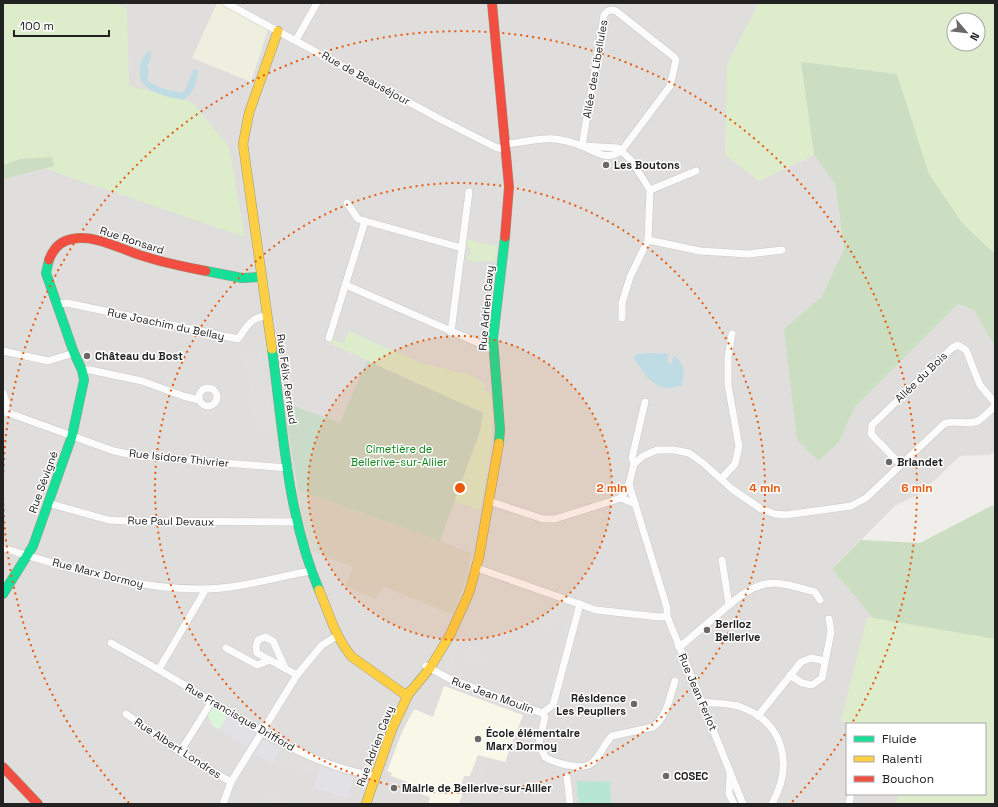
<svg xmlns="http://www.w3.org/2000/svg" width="998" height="807" font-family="'Space Grotesk',sans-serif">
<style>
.residential{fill:#dfdedc}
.education{fill:#f8f7e8}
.construction{fill:#d9d9cd}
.farmland{fill:#efefdf}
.grass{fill:#ddeccb;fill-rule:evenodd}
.forest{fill:#cbdec1}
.cemetery{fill:#cadbca}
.park{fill:#daf5da}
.pitch{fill:#b7e6d2}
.parking{fill:#e0dfde}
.plaza{fill:#e2e1e5}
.water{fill:#bfdbe3}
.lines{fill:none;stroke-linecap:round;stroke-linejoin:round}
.street-casing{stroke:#c9c8c7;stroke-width:8}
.fast-casing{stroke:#999a82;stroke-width:10}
.slow-casing{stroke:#999a82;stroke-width:10}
.jam-casing{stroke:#999a82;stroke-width:10}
.street{stroke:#fdfcfc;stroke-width:7}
.fast{stroke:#16e098;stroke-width:9}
.slow{stroke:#ffcf43;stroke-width:9}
.jam{stroke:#f24e42;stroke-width:9}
.ring{fill:none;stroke:#e8590c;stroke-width:2;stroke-dasharray:2 4}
.poi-dot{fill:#6a6968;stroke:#fff;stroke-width:1.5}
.labels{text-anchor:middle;stroke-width:3;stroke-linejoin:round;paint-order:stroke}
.street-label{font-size:11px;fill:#222;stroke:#fff}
.poi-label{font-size:11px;font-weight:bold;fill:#222;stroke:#fff;text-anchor:start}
.park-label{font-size:11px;fill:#0c8416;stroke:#fff}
.centre{fill:#e8590c;stroke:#fff;stroke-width:2}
.ring-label{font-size:12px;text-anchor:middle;font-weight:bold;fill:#e8590c;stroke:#fff;stroke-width:3;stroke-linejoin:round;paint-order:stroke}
</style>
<rect width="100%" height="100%" fill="#f0eeeb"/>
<!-- residential -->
<path class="residential" d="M3,3H759L727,65L759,181L814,155L835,184L844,249L822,296L784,329L839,442L855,407L958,304L974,310L995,347V453L988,455L960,456L920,494L896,505L832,569L873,618L867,619L841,721L858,724H847V794H898L896,804H3Z"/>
<!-- education -->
<path class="education" d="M444,686L523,715L505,762L478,755L470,777L462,783L466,785L459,804H428L430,797L421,794L423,788L391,776L392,773L387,771L402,732L414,709L433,717Z"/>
<!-- construction -->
<path class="construction" d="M298,490L472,553L464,585L453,615L383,586L377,598H373L345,586L353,567L308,550L302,523Z"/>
<!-- farmland -->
<path class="farmland" d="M217,3H220L268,30L251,82L192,58Z"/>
<!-- grass -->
<g class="grass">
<path d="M3,3H116L127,8L129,86L191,101L229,147L245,237L37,166L3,167Z"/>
<path d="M759,3H995V254L963,224L929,174L897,74L801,63L814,155L759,181L725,155L727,65ZM954,20H978V44H954Z"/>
<path d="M467,239L481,243L497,245L495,261C487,261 473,263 468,260L466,257L470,255L471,249L467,246Z"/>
<path d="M349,331L421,363L474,376L486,385L483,389L491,394C495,438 489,468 480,510L454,501L480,431L483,413L327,342L329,338L343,344Z"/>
<path d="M867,618H873L995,639V804H896L898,794H985V724H858L841,721Z"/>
</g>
<!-- forest -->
<g class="forest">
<path d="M801,62L897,74L929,174L963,224L995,254V347L974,310L958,304L855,407L839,442L818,461L797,439L784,329L822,296L844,249L835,184L814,155Z"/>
<path d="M52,157L54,166L3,179V165L20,159Z"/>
<path d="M991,506H995V639L873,618L832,569L861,540L920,543Z"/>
</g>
<!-- cemetery -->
<path class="cemetery" d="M367,361L483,413L480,431L440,541L298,490L283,402L340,423Z"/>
<!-- park -->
<path class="park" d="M213,707L228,715L219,730L212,725L208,715Z"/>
<!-- pitch -->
<path class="pitch" d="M577,781L610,782L611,804H579V798H577Z"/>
<!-- parking -->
<g class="parking">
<path d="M261,349L274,431L257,434L244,352Z"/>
<path d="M480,364L487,367L493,394L490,389L474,376Z"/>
<path d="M868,433L888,454L883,458L863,438Z"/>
<path d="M557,603L561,604L551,634L547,629Z"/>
<path d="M571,607L577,609L570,635L563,637Z"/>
<path d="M479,611L508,623L503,627L475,615Z"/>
<path d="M463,624H467L450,671L444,669Z"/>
<path d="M465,643L491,652L488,657L466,649Z"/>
<path d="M567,643L557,685L551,686L561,645Z"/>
<path d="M469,652H470L492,660L483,667L461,659Z"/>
<path d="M536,715L541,716L535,748H530Z"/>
<path d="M605,749L610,752L599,767L585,775H571L574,769H584Z"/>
<path d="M283,753L315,766L311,776L279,762Z"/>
<path d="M478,755L491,759L481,787L483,788L477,804H459L466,785L462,783L464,776H470Z"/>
<path d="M270,792L297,804H266Z"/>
</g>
<!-- plaza -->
<g class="plaza">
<path d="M228,715L256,732L248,747L219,730Z"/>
<path d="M263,740L281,749L273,764L254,754Z"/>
<path d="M320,766L354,777L348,799L313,788Z"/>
</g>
<!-- water -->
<g class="water">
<path d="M150,50L151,57L147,67L149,68L147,80C157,88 169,90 181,93L185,90L193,70H198C197,82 194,93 183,100C166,96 137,92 140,69C140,62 144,54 150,50Z"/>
<path d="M652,353L669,354L667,362L671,364L674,355C686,366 684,371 682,386C677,386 671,388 666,388C652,387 640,368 633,357L638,354Z"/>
</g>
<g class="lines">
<defs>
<g id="street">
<path d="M226,3L440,119L495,147L507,150"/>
<path d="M296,40L317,3"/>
<path d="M506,144C522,143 540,137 555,139C564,140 574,143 582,146C597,152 607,162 622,150L670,86L676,60L674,57L616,11C610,9 607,10 604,15L582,146"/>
<path d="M584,146L618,148L631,160L650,190L648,240L630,277L622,303V318"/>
<path d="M650,190L696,171"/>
<path d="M347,203L358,219L365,221"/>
<path d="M648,240L700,251L748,254L782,250"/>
<path d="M346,285L492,349"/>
<path d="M57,304L67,303L238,339C246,328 251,317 266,316"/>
<path d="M451,332L469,192"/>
<path d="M329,338L365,221L462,248"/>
<path d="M3,351L48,361L74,353"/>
<path d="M82,370H90L142,381L183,396L199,400"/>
<circle cx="208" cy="397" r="9"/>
<path d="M3,393L7,404L5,412"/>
<path d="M3,411L114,451L139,456L288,468"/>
<path d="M634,464L632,458L645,402"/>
<path d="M900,464L871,434L872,425L952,348L958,345L966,350L980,385L995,403"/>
<path d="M721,479L735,464L739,446L728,385V357L732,334"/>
<path d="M629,484L667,608V616L743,804"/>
<path d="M621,498L629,484L634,464L643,456L657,450H674L689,453L703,463L732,489L761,509L775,514L786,515L851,506L866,498L944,424C954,419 968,426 978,421C984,417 990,411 995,406"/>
<path d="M489,501L543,519H555L621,498L635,504"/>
<path d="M48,503L108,520L127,521L296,522"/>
<path d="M3,548C69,568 135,590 206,589C242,588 276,577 311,571"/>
<path d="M477,568L596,610L659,617L667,616"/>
<path d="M729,605C762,576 776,581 815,592L820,600"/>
<path d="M111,643C146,662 180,682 214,703C265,734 315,766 374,776"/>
<path d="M678,646L682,645L729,605L722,560"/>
<path d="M226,648L257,665L270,660L297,675"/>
<path d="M270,660L257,653L256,647L258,640L265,637L273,641L285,668"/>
<path d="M426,666L450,679L542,713L553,705L580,604"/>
<path d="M159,669L206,589"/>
<path d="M790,675L802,683L812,685L822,678L831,632L829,619"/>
<path d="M701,702C713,703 727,703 738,706C784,721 794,764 772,804"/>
<path d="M542,713L545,717L539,743L545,757C555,763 584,772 593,762C601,754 604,744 612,736L653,727C667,717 670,696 675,681"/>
<path d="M126,714L180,752L231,782"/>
<path d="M758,716L801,662L811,658L825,661"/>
<path d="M180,752L212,701"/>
<path d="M730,773L729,794L734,804"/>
<path d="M567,777L570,804"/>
<path d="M223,804L231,782L297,675L322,645L337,636"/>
<path d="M849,804L851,794"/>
</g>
<g id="fast">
<path d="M206,271L242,278L260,277"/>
<path d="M272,349C283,430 287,514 319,590"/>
<path d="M499,443L500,429L493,339L505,237"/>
<path d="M3,594L33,546L72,436L84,380L82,370L74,353L46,273L49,260"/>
</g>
<g id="slow">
<path d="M272,349L243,144L249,113L278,31"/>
<path d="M319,590C329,613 335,637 352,657L407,696"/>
<path d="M407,696L430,668L450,635L469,593L479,557L499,443"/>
<path d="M366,804L392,729L410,691"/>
</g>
<g id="jam">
<path d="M492,3L509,187L505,237"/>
<path d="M49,260C53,249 60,241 72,239C96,234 122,250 143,256C164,263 185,267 206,271"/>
<path d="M3,767L38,804"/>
</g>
</defs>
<!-- street casing -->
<use href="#street" class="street-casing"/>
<!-- fast casing -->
<use href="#fast" class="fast-casing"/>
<!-- slow casing -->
<use href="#slow" class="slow-casing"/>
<!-- jam casing -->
<use href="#jam" class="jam-casing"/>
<!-- street -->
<use href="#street" class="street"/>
<!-- fast -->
<use href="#fast" class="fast"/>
<!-- slow -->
<use href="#slow" class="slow"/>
<!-- jam -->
<use href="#jam" class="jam"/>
</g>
<!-- distance rings -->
<circle cx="460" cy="488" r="152" fill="#e8590c" fill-opacity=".12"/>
<g class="ring">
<circle cx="460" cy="488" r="152"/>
<circle cx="460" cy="488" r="305"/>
<path d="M845 734A457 457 0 0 1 791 803M129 803A457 457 0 0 1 3 492M3 484A457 457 0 1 1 852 723"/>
</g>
<!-- markers -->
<g class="poi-dot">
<circle cx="606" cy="165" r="4"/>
<circle cx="87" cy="356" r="4"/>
<circle cx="889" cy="462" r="4"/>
<circle cx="707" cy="630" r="4"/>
<circle cx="634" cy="704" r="4"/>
<circle cx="478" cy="739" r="4"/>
<circle cx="666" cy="776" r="4"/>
<circle cx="394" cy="788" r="4"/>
</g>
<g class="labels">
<!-- street labels -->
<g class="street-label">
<text transform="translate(595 69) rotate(-80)" y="4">Allée des Libellules</text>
<text transform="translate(366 78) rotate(29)" y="4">Rue de Beauséjour</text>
<text transform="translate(132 240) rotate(18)" y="4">Rue Ronsard</text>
<text transform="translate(486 308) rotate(-85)" y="4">Rue Adrien Cavy</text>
<text transform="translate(166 324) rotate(12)" y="4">Rue Joachim du Bellay</text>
<text transform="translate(921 377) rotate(-44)" y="4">Allée du Bois</text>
<text transform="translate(287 379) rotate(82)" y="4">Rue Félix Perraud</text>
<text transform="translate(179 458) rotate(6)" y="4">Rue Isidore Thivrier</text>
<text transform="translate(43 482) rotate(-70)" y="4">Rue Sévigné</text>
<text transform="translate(171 521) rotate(1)" y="4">Rue Paul Devaux</text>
<text transform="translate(98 573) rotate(14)" y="4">Rue Marx Dormoy</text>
<text transform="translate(698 692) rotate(67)" y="4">Rue Jean Ferlot</text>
<text transform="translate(493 695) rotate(20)" y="4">Rue Jean Moulin</text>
<text transform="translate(240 717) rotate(30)" y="4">Rue Francisque Drifford</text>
<text transform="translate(375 746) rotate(-69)" y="4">Rue Adrien Cavy</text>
<text transform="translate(178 748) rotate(33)" y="4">Rue Albert Londres</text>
</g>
<!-- poi labels -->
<g class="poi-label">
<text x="614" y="169">Les Boutons</text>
<text x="95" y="360">Château du Bost</text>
<text x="897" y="466">Briandet</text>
<text x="715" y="628">Berlioz<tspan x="715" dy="13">Bellerive</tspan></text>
<text x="626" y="702" text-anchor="end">Résidence<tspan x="626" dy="13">Les Peupliers</tspan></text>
<text x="486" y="737">École élémentaire<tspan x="486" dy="13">Marx Dormoy</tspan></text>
<text x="674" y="780">COSEC</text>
<text x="402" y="792">Mairie de Bellerive-sur-Allier</text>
</g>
<!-- park labels -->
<g class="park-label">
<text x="399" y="453">Cimetière de<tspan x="399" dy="13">Bellerive-sur-Aliier</tspan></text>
</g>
</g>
<circle cx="460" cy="488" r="6" class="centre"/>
<g class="ring-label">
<text x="612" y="492">2 min</text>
<text x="765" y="492">4 min</text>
<text x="917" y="492">6 min</text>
</g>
<!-- border -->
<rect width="998" height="807" fill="none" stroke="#222222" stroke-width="8"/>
<!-- legend -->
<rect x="846" y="723" width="140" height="72" fill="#ffffff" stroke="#a7a7a7"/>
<rect x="854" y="736" width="20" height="6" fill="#16e098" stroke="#a7a7a7"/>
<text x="882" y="743" font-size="12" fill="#222222">Fluide</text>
<rect x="854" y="756" width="20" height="6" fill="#ffcf43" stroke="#a7a7a7"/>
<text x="882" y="763" font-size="12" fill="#222222">Ralenti</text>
<rect x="854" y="776" width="20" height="6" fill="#f24e42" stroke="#a7a7a7"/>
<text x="882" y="783" font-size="12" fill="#222222">Bouchon</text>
<!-- north arrow -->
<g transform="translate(966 32) rotate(118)"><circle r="19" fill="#ffffff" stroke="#a7a7a7"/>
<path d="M0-3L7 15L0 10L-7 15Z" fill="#6a6968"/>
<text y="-6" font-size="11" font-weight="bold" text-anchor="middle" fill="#222222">N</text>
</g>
<!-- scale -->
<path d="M14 30v6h95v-6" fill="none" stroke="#222222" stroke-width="2"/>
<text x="20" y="30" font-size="12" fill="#222222" stroke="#ffffff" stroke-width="3" paint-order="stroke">100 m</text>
</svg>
